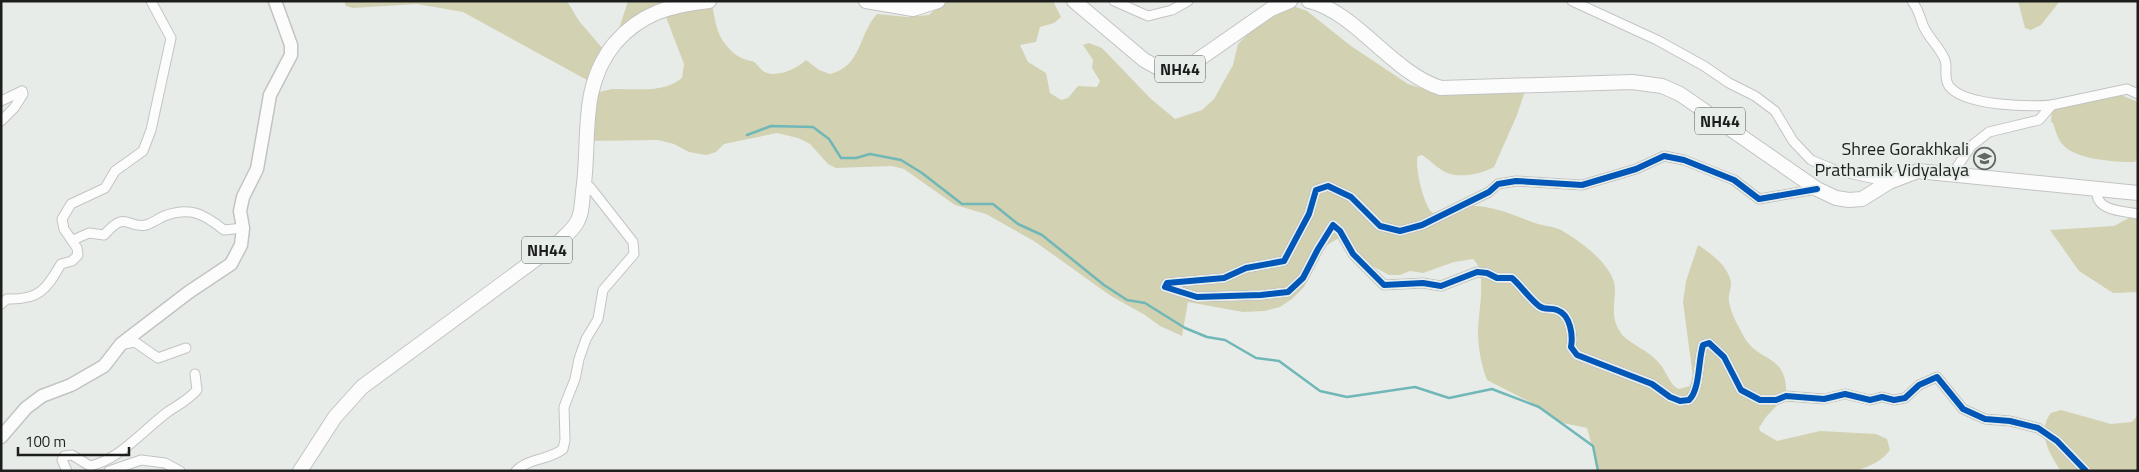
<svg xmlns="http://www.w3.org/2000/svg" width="2139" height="472" font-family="'Titillium Web',sans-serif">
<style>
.green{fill:#d2d1b1}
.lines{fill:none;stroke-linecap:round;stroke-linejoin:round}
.stream{stroke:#70b7b7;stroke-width:2.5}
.minor-casing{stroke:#c2c4c2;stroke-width:11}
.secondary-casing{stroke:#c2c4c2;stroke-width:15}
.primary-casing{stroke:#c2c4c2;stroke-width:16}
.minor{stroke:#fcfcfc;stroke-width:9}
.secondary{stroke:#fcfcfc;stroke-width:12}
.primary{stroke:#fcfcfc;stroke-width:14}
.cycleway-casing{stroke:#e7ede8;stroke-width:9}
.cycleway{stroke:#0057b8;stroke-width:6}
.labels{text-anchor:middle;stroke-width:4;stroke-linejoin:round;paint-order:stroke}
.shield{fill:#e7ede8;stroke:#595c5a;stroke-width:1}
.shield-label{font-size:16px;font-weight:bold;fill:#1c1e1d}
.poi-label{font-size:18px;fill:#1c1e1d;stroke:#e7ede8;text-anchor:end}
</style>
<rect width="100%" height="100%" fill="#e8ece9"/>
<!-- green -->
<g class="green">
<path d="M344,1H567L579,21L604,50L587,80L463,12L417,4L353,8L346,6Z"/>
<path d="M628,1H686L617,35Z"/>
<path d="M944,1H1053L1061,17L1054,23L1040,27L1036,42L1020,45L1028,62L1046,73L1050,93L1061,100L1068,98L1078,86L1097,87L1100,81L1092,68L1093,60L1083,45L1089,43L1102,48L1150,98L1175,119L1202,110L1214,99L1233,65L1238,44L1271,10L1290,5L1307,11L1351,46L1408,84L1437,93L1525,91L1517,115L1494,167C1481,174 1459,179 1445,172C1437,168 1430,160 1422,155L1418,156C1414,165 1424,208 1433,213C1444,219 1461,206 1473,206C1495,206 1515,216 1535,223C1543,226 1553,226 1561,230C1579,240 1615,266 1615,289C1615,306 1610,317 1621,333C1626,342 1650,351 1659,363C1666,370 1670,386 1679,389L1690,386L1693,377L1683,302L1686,281L1698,245C1711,253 1732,269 1731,286C1730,292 1728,295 1729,301C1731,315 1738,325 1744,337C1760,364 1788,353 1786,396L1766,417L1759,428L1760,431L1777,441L1820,431L1876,434L1887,439L1890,450C1880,463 1870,466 1855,471H1599L1587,428L1558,422L1530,402L1487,380C1481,365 1478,347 1478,331C1478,313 1488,271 1473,259L1454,262L1423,273L1410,271L1400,275H1389L1365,262L1341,237L1325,246L1304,287L1292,299L1280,307L1264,311L1243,312L1188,302L1182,336L1160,326L1145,315L1111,296L1034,241L986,214L955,205L904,169L892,166L836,168L828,164L810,144L798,138L777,133L724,144L716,152L706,155L689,152L674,144L658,140L589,141L592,94C599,92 606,90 612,89C635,88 663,94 682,78L684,64L664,12L712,4C715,19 716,33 726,45C733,54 741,59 751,61C756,61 759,68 763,71C775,79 797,69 806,60L819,70L830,74C862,66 858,35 877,14L907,17L929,15Z"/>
<path d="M2018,1H2060L2041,25L2031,30L2025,28Z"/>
<path d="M2121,95L2138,102V157L2135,162C2116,162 2070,160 2060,141C2057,136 2055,129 2053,123L2051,122L2052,109Z"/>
<path d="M2138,213V292L2113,293L2079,271L2050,230L2114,226Z"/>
<path d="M2061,410L2111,424L2132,422L2138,415V471H2061C2050,455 2036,432 2051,413Z"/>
</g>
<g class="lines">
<!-- stream -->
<path class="stream" d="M747,135L771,126L813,127L829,139L841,158H856L870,154L901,160L922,173L962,204H993L1018,224L1042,235L1104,285L1127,300L1145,303L1185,328L1207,337L1225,340L1256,358L1279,361L1320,391L1347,397L1415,387L1449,398L1492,389L1539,407L1593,446L1598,471"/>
<defs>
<g id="minor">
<path d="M1114,1L1148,16L1172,10L1188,1"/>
<path d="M1572,1L1657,40L1704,66L1729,83L1755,96L1775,111L1793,141L1811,160L1835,170L1889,182"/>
<path d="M1912,1C1919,10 1919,15 1923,25C1928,38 1940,47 1945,60C1948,69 1943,77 1949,86C1964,106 2029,107 2052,105"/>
<path d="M1,101L22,91"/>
<path d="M1,121L14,108L23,94L22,91"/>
<path d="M1957,174L1955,170L1971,146L1989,132L2039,120L2052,105L2127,89L2138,94"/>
<path d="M1817,189L1759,199L1734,180L1684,160L1664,156L1636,169L1582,185L1516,181L1498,184L1489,192L1422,225L1400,231L1380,226L1351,197L1328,186L1316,190L1309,214L1284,261L1246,268L1224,278L1167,283L1165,287L1197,297L1261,295L1288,292L1303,278L1318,249L1333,225L1340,231L1353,254L1384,285L1423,283L1441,286L1477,272L1487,273L1497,278H1512C1521,286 1529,298 1539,306C1546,311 1550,307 1557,310C1571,315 1573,336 1571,347L1577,355L1652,384L1670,397L1680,401L1689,400C1700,390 1698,361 1703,345L1709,343L1724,357L1741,390L1760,400H1776L1786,396L1824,399L1845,394L1870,400L1882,397L1894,400L1905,398L1919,385L1937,377L1963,409L1985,419L2010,421L2038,428L2057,441L2086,471"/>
<path d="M2104,189L2097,195C2099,211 2124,211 2138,214"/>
<path d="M73,240L89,233L104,235C127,209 126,229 146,225C152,223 158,219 164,216C190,206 204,214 224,230L243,228"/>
<path d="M1,304L7,299C39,300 46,290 61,264L72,261L78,255L77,248L64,229L62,219L71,204L105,188L115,171L143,151L151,130L171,38L151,1"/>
<path d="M124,344L135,342L158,358L186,348"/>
<path d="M67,471L62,460L64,456L72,455L90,466C121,459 144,429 169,411C180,404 188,400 197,390L195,374"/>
<path d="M109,471L141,460L165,463L180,471"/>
<path d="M516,471C528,458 550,460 563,449L565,440L564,407L575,379L579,359L586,339L598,319L603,290L634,254L633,242L590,187L584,184"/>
</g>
<path id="secondary" d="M1,437L26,408L42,396L71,385L104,366L121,344L189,292L231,264L241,245L243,228L240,211L243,197L257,169L270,95L291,55V45L275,1"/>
<g id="primary">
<path d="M866,1L913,9L938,1"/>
<path d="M1074,1L1144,60L1162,70H1170L1192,64L1271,9L1290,1"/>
<path d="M1309,1C1356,12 1392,73 1441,88L1632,82L1662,86L1680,94L1817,189L1836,198L1849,200L1862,199L1889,182L1918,171L2138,193"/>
<path d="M300,471L335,417L362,387L559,242C566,235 573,230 577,222C582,214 582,202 583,192C591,139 578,88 615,43C641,13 671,5 709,1"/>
</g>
</defs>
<!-- minor casing -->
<use href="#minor" class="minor-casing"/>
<!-- secondary casing -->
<use href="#secondary" class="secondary-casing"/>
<!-- primary casing -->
<use href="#primary" class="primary-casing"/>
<!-- minor -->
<use href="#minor" class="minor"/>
<!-- secondary -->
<use href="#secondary" class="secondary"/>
<!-- primary -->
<use href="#primary" class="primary"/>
<defs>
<path id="cycleway" d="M1817,189L1759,199L1734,180L1684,160L1664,156L1636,169L1582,185L1516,181L1498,184L1489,192L1422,225L1400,231L1380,226L1351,197L1328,186L1316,190L1309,214L1284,261L1246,268L1224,278L1167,283L1165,287L1197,297L1261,295L1288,292L1303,278L1318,249L1333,225L1340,231L1353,254L1384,285L1423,283L1441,286L1477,272L1487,273L1497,278H1512C1521,286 1529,298 1539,306C1546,311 1550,307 1557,310C1571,315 1573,336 1571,347L1577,355L1652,384L1670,397L1680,401L1689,400C1700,390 1698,361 1703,345L1709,343L1724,357L1741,390L1760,400H1776L1786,396L1824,399L1845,394L1870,400L1882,397L1894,400L1905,398L1919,385L1937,377L1963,409L1985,419L2010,421L2038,428L2057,441L2086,471"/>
</defs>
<!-- cycleway casing -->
<use href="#cycleway" class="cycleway-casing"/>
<!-- cycleway -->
<use href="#cycleway" class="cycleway"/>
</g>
<!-- icons -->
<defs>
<symbol id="school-ring" viewBox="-11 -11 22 22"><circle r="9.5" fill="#e7ede8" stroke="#636664" stroke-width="1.5"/><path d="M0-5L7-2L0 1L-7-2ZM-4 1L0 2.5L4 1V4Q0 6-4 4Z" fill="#636664"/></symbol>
</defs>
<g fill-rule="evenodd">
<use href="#school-ring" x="1972" y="146" width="25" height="25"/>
</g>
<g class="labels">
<!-- shield labels -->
<g class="shield">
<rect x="1155" y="55.5" width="50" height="27" rx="4"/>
<rect x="1695" y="107.5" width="50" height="27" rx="4"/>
<rect x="522" y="236.5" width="50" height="27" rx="4"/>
</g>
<g class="shield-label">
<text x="1180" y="75">NH44</text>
<text x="1720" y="127">NH44</text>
<text x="547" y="256">NH44</text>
</g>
<!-- poi labels -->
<g class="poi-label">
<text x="1969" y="155">Shree Gorakhkali<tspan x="1969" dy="21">Prathamik Vidyalaya</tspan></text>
</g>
</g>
<!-- border -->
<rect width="2139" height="472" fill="none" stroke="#1c1e1d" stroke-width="5"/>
<!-- scale -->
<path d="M18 447v8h111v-8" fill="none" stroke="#1c1e1d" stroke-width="2.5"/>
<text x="25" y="447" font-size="15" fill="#1c1e1d" stroke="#e7ede8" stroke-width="4" paint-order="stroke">100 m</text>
</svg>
